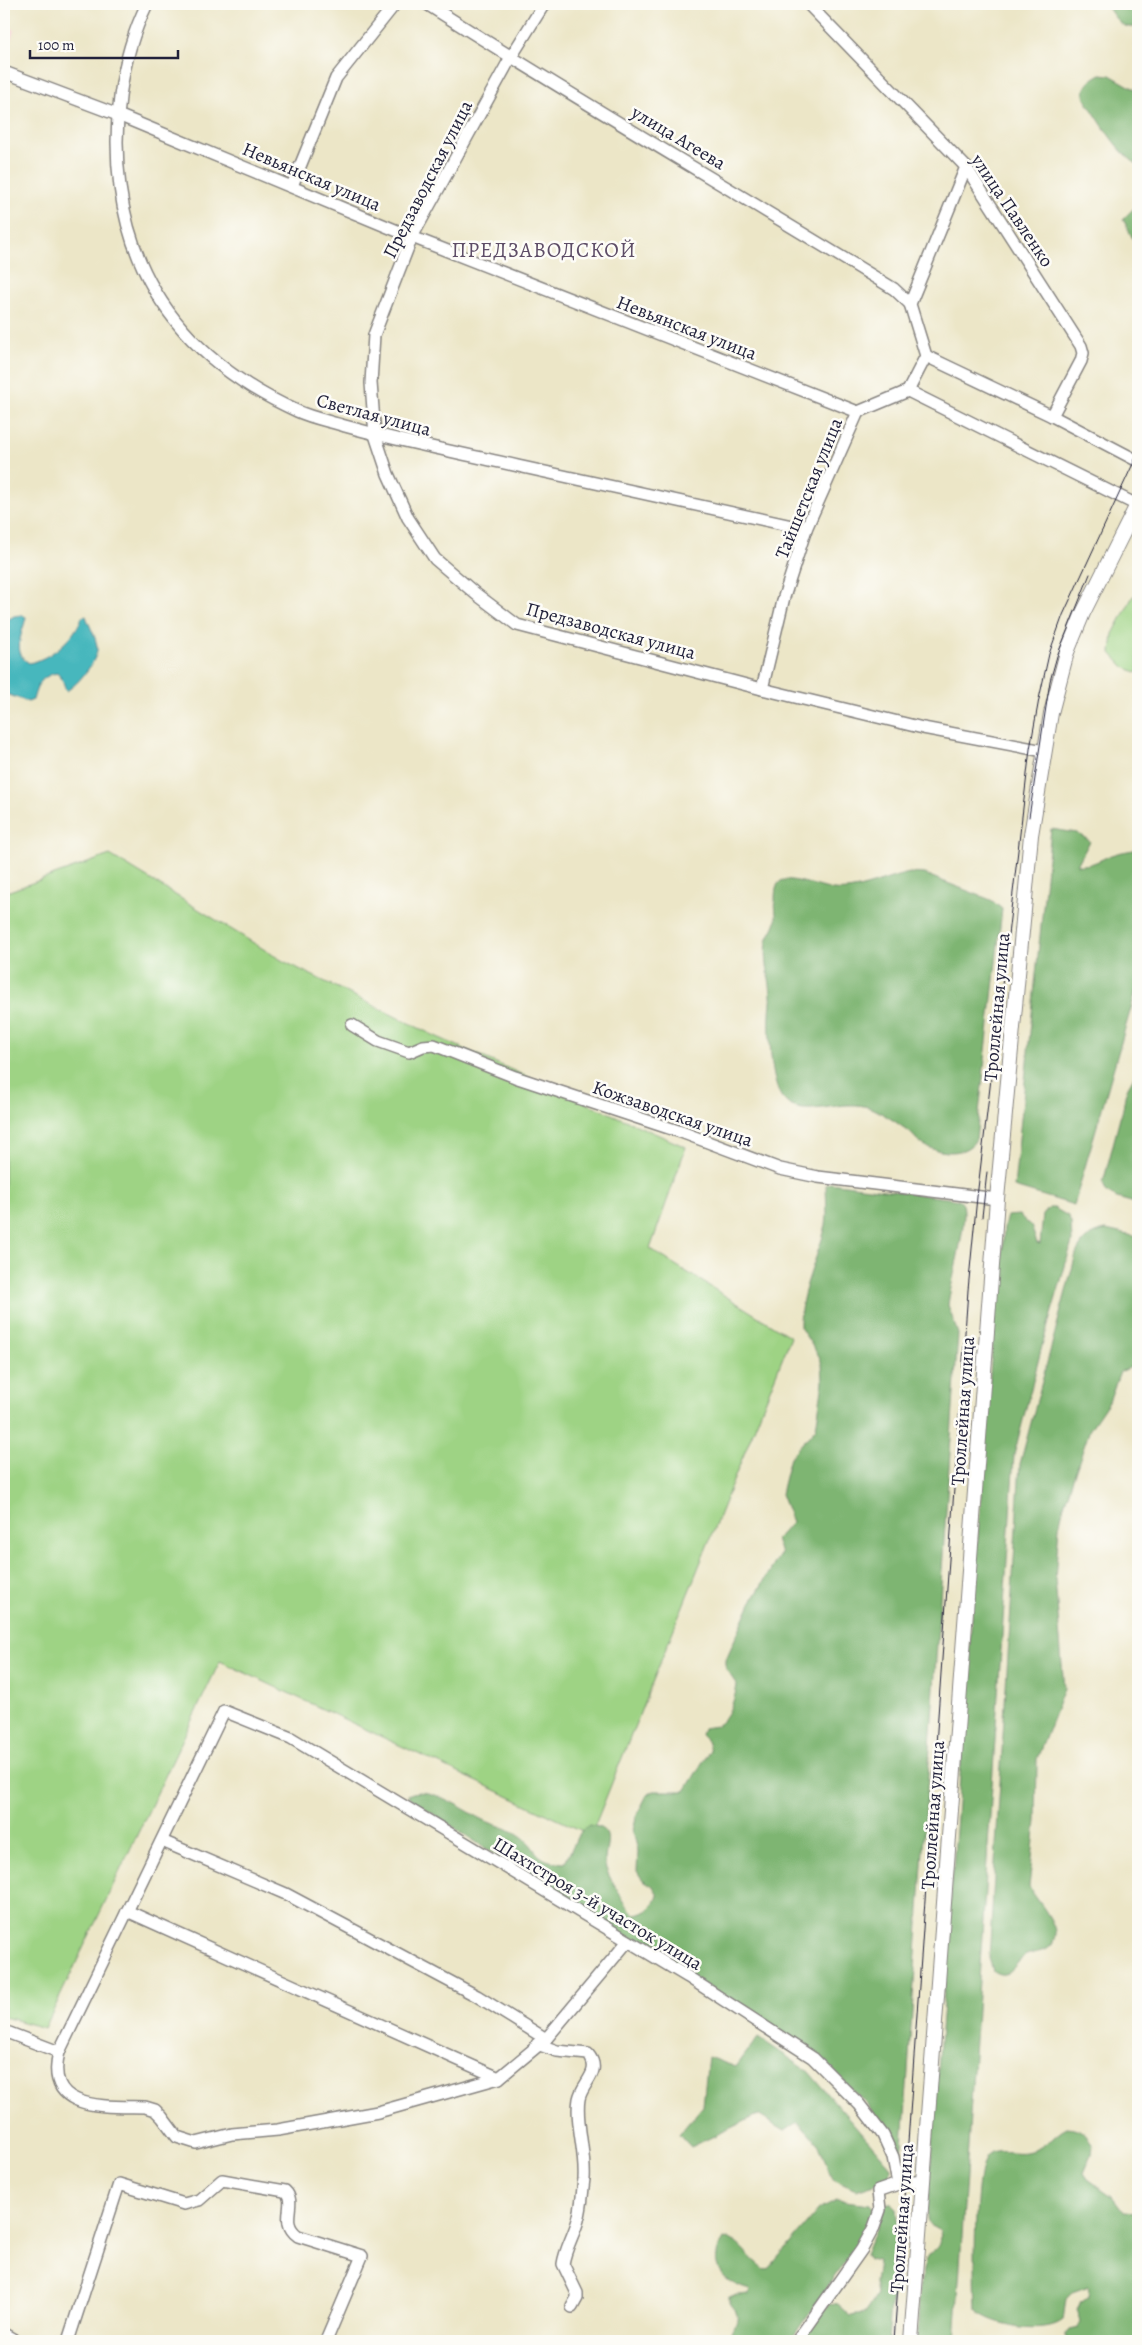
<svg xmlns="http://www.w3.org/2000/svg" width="1142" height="2345" font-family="Alegreya,serif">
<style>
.built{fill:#f6cfd6}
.green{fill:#9ed384;stroke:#607a60}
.forest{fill:#7eb572;stroke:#506c56}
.water{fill:#47b7bd;stroke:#346c7c}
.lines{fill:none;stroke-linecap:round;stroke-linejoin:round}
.minor-casing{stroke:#878481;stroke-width:14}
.tertiary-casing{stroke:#878481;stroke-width:16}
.minor{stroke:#fff;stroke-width:11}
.tertiary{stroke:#fff;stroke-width:14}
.tram{stroke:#22223b;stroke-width:1}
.labels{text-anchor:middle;stroke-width:5;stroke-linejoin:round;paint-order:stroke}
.street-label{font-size:19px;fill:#22223b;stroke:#fdfcf7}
.quarter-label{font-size:21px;letter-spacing:1px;fill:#5e4d67;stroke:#fdfcf7}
</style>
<rect width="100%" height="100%" fill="#fdfcf7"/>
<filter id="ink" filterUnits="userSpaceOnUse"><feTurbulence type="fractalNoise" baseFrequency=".02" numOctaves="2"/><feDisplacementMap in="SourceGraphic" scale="10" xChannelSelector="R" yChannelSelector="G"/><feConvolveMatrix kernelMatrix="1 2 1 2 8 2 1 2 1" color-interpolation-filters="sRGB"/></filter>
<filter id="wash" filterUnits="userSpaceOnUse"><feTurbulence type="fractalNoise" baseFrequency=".0096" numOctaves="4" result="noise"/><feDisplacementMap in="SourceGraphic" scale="20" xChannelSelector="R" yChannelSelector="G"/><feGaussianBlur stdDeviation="1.12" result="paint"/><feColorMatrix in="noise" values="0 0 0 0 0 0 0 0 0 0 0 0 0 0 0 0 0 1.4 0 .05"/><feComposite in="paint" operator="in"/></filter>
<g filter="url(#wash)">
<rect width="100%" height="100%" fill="#ece6c7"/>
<!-- built -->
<path class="built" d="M4,20L14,30L4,64Z"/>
<!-- green -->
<g class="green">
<path d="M1133,596H1138V673L1124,667L1111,653L1113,634Z"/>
<path d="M110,855L283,961L435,1036L686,1147L650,1249L791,1337L591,1835L220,1661L45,2028L4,2017V893Z"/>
</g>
<!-- forest -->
<g class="forest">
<path d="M1105,4H1138V26C1121,32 1114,15 1105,4Z"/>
<path d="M1101,74L1110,75L1138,91V165C1117,151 1107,132 1093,111C1090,106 1084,100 1084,94C1084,84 1093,78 1101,74Z"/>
<path d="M1138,204V249L1123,219Z"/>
<path d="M1051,829L1077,833L1090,841L1077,865C1091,866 1098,861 1111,855C1119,852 1130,851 1138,849V984L1074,1205L1014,1187Z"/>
<path d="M910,873L925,874L937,879L991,900L1002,909L976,1139C966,1158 937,1153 922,1144C916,1140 913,1134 908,1131C898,1123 884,1114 873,1109C843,1095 803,1123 783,1099C770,1083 769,1034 770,1014C770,1007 772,1001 771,995C770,978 764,959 767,942C768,935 774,929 776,921C777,913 771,887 781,881C789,876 822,888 833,890C858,893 884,878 910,873Z"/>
<path d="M1138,1065V1204L1117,1198L1106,1192L1103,1183L1120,1118C1125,1108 1123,1097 1128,1087C1133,1078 1135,1076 1138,1065Z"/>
<path d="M830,1183L954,1199C958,1200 961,1200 963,1205C968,1218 952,1281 949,1298L948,1305L958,1334L903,2145L899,2156L895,2154L890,2135L867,2104L812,2051L546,1888L409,1798L408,1795C429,1783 466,1812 486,1821C497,1826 510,1828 521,1836C540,1850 533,1862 565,1863L579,1833L589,1825C618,1829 604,1846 605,1865C606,1873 628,1911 636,1915C647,1913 654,1906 658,1896L653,1886L642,1879L637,1871L638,1851L633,1831L636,1817L647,1795L653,1791H685L710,1750L707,1741L701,1735L703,1728C707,1727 713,1727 716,1726C729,1719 735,1698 737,1685L726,1669V1659L751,1603L781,1553L776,1540L792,1522L781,1494L783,1485L790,1457L816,1428L823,1382L822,1364L819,1356L800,1327C799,1293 818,1258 826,1225L827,1215L826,1185Z"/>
<path d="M1049,1208H1054L1068,1216L1071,1223L1072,1242L1042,1346L1014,1455L955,2341H918C918,2319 918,2284 925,2263C929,2247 944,2252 940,2231L929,2225L927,2218L995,1308L1001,1276L1004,1227L1007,1216L1019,1215L1031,1226L1037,1243L1040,1244L1043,1215Z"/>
<path d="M1106,1230L1138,1237V1364L1120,1372L1109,1401L1090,1429L1064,1505L1059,1527L1055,1579L1064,1689L1037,1759L1036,1821L1029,1887C1036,1899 1056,1921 1055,1934C1054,1955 1036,1949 1024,1957C1013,1965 1009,1981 993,1971L989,1958L1020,1464L1076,1254C1082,1240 1091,1233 1106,1230Z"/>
<path d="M758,2037L808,2071L891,2167L890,2179L856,2190L832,2179L819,2145L798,2122L785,2131L758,2115L691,2147L679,2134L703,2106L708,2057L736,2067Z"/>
<path d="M1067,2127C1081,2128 1086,2134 1093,2145L1092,2154L1084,2173L1088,2179L1112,2196L1124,2212L1138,2213V2341H1066V2334L1070,2329L1079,2327L1082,2323L1077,2310L1081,2302L1088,2296L1089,2287L1072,2293L1066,2299L1063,2320C1046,2335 991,2326 976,2310C975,2288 972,2165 988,2155C999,2148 1014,2154 1026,2152C1047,2149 1052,2134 1067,2127Z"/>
<path d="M837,2200L870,2204L875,2210L873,2221L790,2341H728C730,2334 739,2321 737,2314C735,2306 729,2307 729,2296L748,2294L750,2290C723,2283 706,2265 724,2239L728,2238C743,2245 750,2261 765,2269L770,2267L819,2209Z"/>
<path d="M889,2203H892L897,2208L898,2219L888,2341H800L829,2303L838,2304L851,2316L864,2314L877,2295L875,2283L878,2261L868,2259L865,2254L886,2204Z"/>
</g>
<!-- water -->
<path class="water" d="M22,615L26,617C23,633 11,652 29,663C50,659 75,638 82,617L86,616C89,626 96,636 97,647C99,659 77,686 66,691L62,679L57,673C41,676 37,685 33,700L28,702L4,693V622L14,616Z"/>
</g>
<g filter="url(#ink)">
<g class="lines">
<defs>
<g id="minor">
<path d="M147,4C120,59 112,127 120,187C135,296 199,367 297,411C312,418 329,421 345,426C402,442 461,453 518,466C614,487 710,508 806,529"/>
<path d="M427,4C580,102 738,193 894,289L910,304"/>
<path d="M544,4L511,57L412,237L374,335L371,383L375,435L388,474L408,518L435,559L476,594L517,625L762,689L923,728L1044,751"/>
<path d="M808,4L966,167L1081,346L1083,353L1081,361L1052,416"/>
<path d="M4,72L118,115L412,237L858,412"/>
<path d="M292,186L336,78L395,4"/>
<path d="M926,356L1052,416L1138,461"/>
<path d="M908,391L1137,505"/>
<path d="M762,689L784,597L806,529L858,412L908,391L926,356L910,304L966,167"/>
<path d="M352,1025L378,1041L409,1052L423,1046L434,1045L515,1077L681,1132L780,1169L818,1177L997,1199"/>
<path d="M162,1841L286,1894L477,1996L546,2039"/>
<path d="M127,1911L499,2078"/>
<path d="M4,2031L59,2052L224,1711L291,1738L688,1977L813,2058L859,2104L883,2135L893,2157L898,2184"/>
<path d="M537,2044L557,2051L588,2054C603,2072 582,2082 579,2099C575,2121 586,2153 584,2179C582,2193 582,2207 578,2220C574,2235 565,2249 563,2264L577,2293V2298L572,2307"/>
<path d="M59,2052C44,2112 105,2106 145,2107L155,2110L162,2117L177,2137L196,2143L232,2134L278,2130L378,2112L499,2078L546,2039L628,1941"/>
<path d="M4,2334L16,2341"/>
<path d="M68,2341L119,2184L184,2204L199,2200L222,2180L285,2191C298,2203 278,2222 298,2236L362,2256L326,2341"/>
<path d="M797,2341L862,2249L874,2227L880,2210L878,2191L898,2184L923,2181"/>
</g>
<path id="tertiary" d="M911,2341L997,1199L1031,835L1051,713L1067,652L1083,613L1138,503"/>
</defs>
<!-- minor casing -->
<use href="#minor" class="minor-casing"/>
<!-- tertiary casing -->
<use href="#tertiary" class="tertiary-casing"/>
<!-- minor -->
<use href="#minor" class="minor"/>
<!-- tertiary -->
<use href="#tertiary" class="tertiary"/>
<!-- tram -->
<g class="tram">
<path d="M1029,817L1050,681L1057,656L1090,574"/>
<path d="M982,1217L987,1172"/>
<path d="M894,2341L968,1290L977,1197L1030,749L1039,699L1049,654L1063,615L1138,453"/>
</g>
</g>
</g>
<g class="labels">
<!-- street labels -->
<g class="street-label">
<text transform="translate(679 137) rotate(31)" y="7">улица Агеева</text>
<text transform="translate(312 176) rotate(23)" y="7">Невьянская улица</text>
<text transform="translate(427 179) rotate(-63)" y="7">Предзаводская улица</text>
<text transform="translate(1013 210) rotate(56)" y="7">улица Павленко</text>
<text transform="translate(687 327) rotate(21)" y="7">Невьянская улица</text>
<text transform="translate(374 414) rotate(15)" y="7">Светлая улица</text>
<text transform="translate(808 488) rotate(-68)" y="7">Тайшетская улица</text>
<text transform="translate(611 630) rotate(15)" y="7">Предзаводская улица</text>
<text transform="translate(996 1007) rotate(-85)" y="7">Троллейная улица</text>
<text transform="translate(673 1113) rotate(19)" y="7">Кожзаводская улица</text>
<text transform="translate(962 1411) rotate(-86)" y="7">Троллейная улица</text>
<text transform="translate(932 1815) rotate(-86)" y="7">Троллейная улица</text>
<text transform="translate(598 1903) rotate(31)" y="7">Шахтстроя 3-й участок улица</text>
<text transform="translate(901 2218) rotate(-86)" y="7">Троллейная улица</text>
</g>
<!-- quarter labels -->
<g class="quarter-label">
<text x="544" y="257">ПРЕДЗАВОДСКОЙ</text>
</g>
</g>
<!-- margin -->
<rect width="1142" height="2345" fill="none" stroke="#fdfcf7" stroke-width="20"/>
<!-- scale -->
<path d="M30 50v8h148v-8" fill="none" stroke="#22223b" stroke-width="2.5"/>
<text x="38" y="50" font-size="15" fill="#22223b" stroke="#fdfcf7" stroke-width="4" paint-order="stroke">100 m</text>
</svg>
